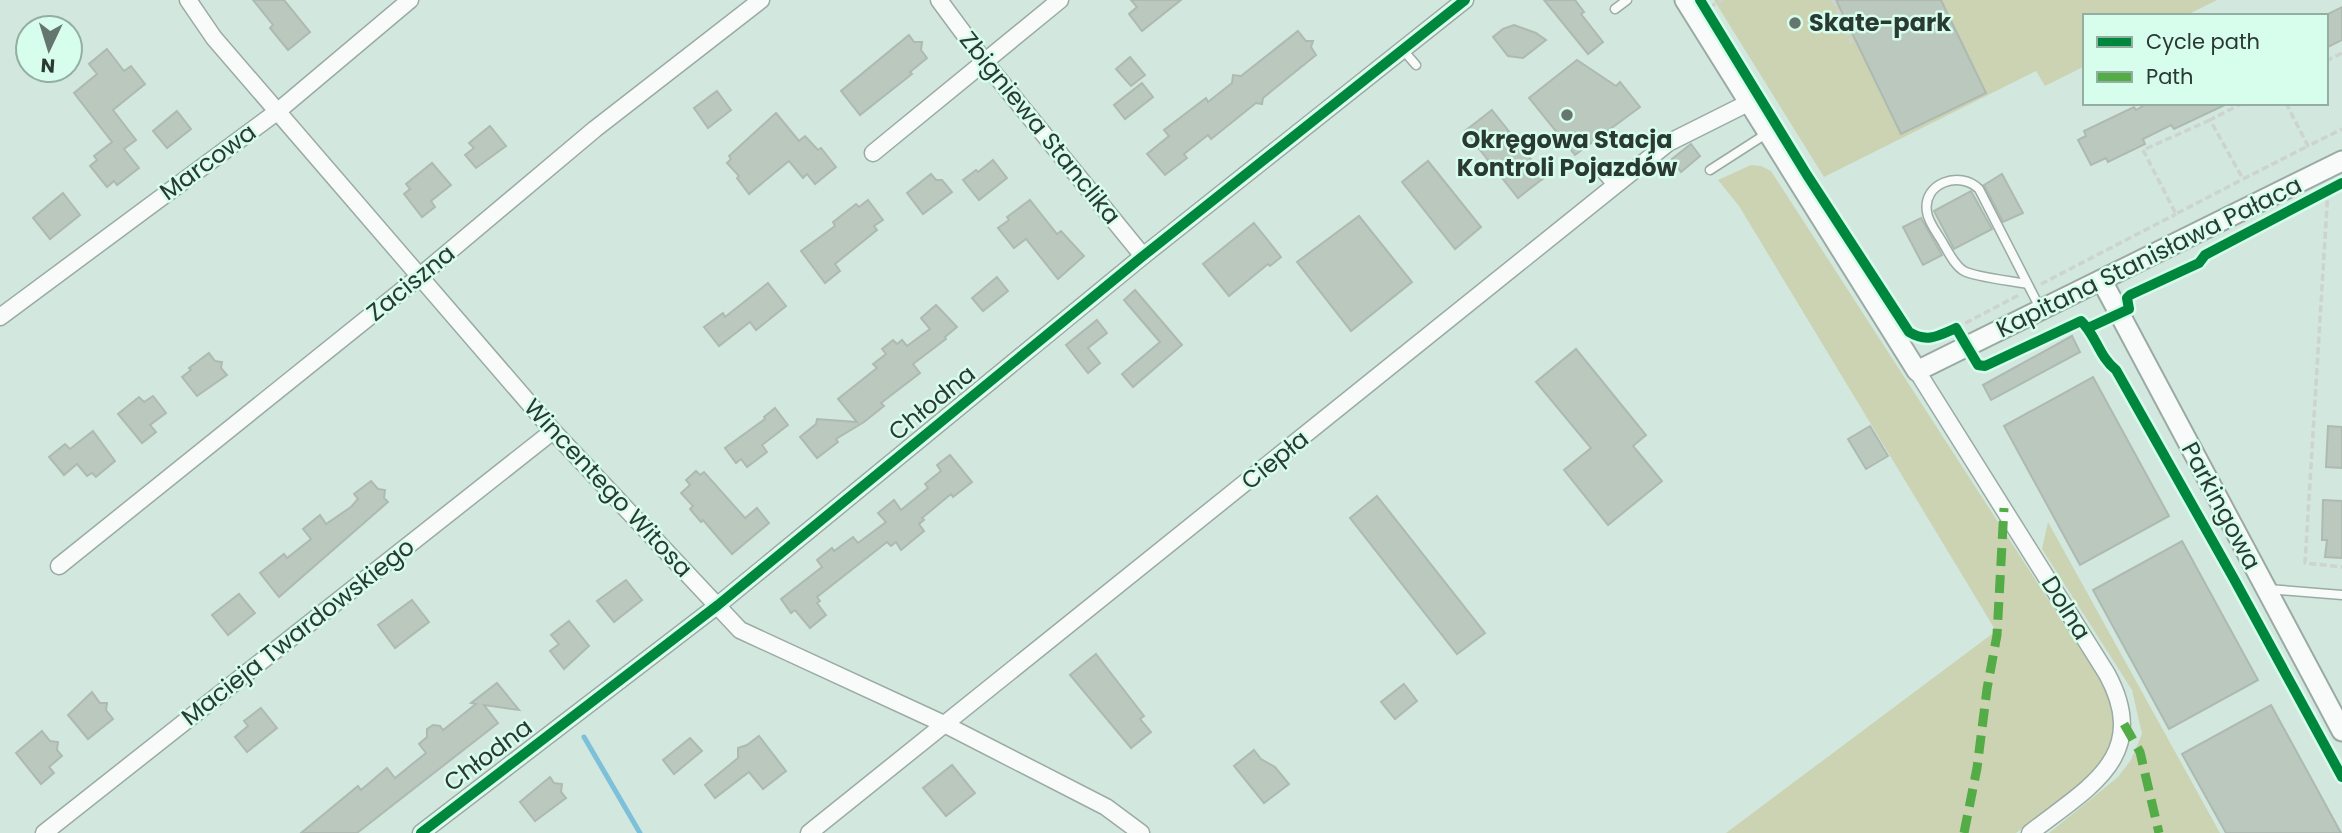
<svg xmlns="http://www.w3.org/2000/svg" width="2342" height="833" font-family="Poppins,sans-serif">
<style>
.green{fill:#ccd3b3}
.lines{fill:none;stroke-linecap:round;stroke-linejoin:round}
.stream{stroke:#7cc0da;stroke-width:5}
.building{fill:#bac8be;stroke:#aebab1;stroke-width:2}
.service-casing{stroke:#9aaba4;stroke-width:11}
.minor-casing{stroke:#9aaba4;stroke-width:19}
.tertiary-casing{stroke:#9aaba4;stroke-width:23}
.path{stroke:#ccd3d0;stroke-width:3.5;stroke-dasharray:7 3.5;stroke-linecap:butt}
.service{stroke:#f8fbfa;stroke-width:8}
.minor{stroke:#f8fbfa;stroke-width:16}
.tertiary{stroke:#f8fbfa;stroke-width:19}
.quiet{stroke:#53ac45;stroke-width:9;stroke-dasharray:18 9;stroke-linecap:butt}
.cycleway-casing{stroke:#d7fdec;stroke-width:15}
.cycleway{stroke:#00873e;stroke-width:10}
.poi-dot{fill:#65766e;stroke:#d7fdec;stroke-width:2.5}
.labels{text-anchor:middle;stroke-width:5;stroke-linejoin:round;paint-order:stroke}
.poi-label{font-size:24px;font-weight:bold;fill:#2a3932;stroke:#d7fdec;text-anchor:start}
.street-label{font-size:24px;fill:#2a3932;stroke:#d7fdec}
</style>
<rect width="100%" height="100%" fill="#d2e7de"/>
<!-- green -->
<g class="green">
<path d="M1714,0H2217L2185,16H2085V66L2045,86L2036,71L1824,177Z"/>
<path d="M1751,165L1761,166L1771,171L2075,641C2105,688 2135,721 2094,773L2016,833H1726L1996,631L1739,206L1718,180Z"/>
<path d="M2048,522L2220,833H2049L2118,777L2131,760L2142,734L2132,690L2042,549Z"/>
</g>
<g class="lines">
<!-- stream -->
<path class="stream" d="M584,737L640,833"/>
</g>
<!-- building -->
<g class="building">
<path d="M253,0H284L310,32L288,50L270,28L273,25Z"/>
<path d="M1131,0H1181L1142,31L1129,14L1137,7Z"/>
<path d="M1544,0H1575L1584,12L1581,14L1603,42L1588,54Z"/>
<path d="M1836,0H1941L1986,93L1901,134Z"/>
<path d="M2342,7V40L2326,48V15Z"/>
<path d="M1514,25L1536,33L1546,40L1523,58L1508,56L1493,37L1503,29Z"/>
<path d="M1298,31L1306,41H1313L1311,47L1316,55L1263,98L1262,104L1256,103L1211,139L1208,135L1184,154L1187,158L1165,175L1147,154L1169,136L1164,130L1206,98L1208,102L1232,83L1233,75L1241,76Z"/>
<path d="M909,35L914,42H922L921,50L927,58L910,72L912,74L860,115L841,91Z"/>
<path d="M107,49L124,71L131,66L145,84L113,110L136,140L124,149L139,168L117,185L114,181L107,187L90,166L97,160L94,156L112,142L74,93L97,74L89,64Z"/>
<path d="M1130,57L1145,75L1131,86L1116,69Z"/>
<path d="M1577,60L1616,86L1620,82L1640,107L1575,155L1529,98Z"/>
<path d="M1142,83L1153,97L1125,119L1114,105Z"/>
<path d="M717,91L731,110L708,128L694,108Z"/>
<path d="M2148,103H2229L2174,129L2171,125L2143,139L2145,144L2108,162L2106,158L2091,165L2078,140L2086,136L2084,131L2134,107L2136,110Z"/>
<path d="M1492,110L1545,177L1518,198L1465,131Z"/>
<path d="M177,111L191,129L167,148L153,131Z"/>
<path d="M776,113L799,141L805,136L818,150L821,148L836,167L815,184L807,174L803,178L789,161L749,194L737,178L739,176L727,163L731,159L729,156Z"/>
<path d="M490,126L506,146L476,168L465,155L474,148L469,143Z"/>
<path d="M1691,144L1700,156L1681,172L1672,159Z"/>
<path d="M993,160L1007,178L979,200L963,180L976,170L978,172Z"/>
<path d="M1428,161L1481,227L1455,249L1402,182Z"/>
<path d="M432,163L451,185L431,201L435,207L422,217L404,194L410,189L406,184Z"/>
<path d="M931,174L936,180H942L952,192L923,214L907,193Z"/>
<path d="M2002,174L2023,213L2003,222L1984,185Z"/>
<path d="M1971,191L1992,229L1954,249L1934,211Z"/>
<path d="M63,193L80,215L50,239L33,218Z"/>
<path d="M868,200L883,220L874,226L877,230L835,264L840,271L825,283L801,251L835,226L833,222L856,204L859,207Z"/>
<path d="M1030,200L1057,234L1061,231L1084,256L1058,279L1026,239L1014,248L998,228L1009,220L1007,217Z"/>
<path d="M1359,216L1412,282L1351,331L1297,262Z"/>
<path d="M1921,218L1942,255L1923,265L1903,227Z"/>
<path d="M1254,223L1281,257L1270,266L1268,264L1229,296L1203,264Z"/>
<path d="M997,277L1008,291L983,311L972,298Z"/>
<path d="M768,283L786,306L756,330L750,322L719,346L704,327L723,313L725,317Z"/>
<path d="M1135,290L1182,345L1133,387L1122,374L1160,342L1124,300Z"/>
<path d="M936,305L957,327L945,337L946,339L913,364L920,373L881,403L884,406L864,422L836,439L838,442L817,458L800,437L816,424L817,419L857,422L838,399L877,368L873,364L886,354L882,349L893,340L897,344L902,340L907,346L930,329L921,318Z"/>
<path d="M1097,320L1107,333L1088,348L1100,363L1088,373L1066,345Z"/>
<path d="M2072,336L2080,352L1991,400L1983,385Z"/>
<path d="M1576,349L1646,435L1633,446L1662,481L1608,525L1564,470L1591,448L1536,382Z"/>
<path d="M209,353L215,361L222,362L221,368L227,375L197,396L182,377L191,370L189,368Z"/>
<path d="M2093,377L2169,516L2080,565L2004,426Z"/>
<path d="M153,396L166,413L150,425L156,432L142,443L118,414L139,397L144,402Z"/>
<path d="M775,408L788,425L762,445L767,452L747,467L741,459L736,463L725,448L765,419L764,417Z"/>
<path d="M1870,426L1888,456L1866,469L1848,439Z"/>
<path d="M2328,426L2342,427V468L2326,467Z"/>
<path d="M93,431L115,461L96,477L92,473L87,476L77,464L64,475L49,457L65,444L70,449Z"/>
<path d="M950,455L972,482L953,497L951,494L922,518L924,520L919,524L924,531L901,550L896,542L891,546L887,542L817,597L820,601L817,603L826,615L810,628L795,610L791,613L781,599L822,567L817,560L832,548L834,551L853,537L858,543L886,522L878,513L894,500L901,510L928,488L925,484L941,471L937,465Z"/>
<path d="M696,471L700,475L704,472L745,518L757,508L769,523L732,554L703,520L701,522L690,509L693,506L681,493L690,485L686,480Z"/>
<path d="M371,481L378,489L385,490L384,498L388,502L279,597L260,573L284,554L287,558L311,539L303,529L320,515L326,524L351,507L358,499L354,494Z"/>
<path d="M1377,496L1485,633L1457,654L1350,518Z"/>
<path d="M2323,500L2342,501V558L2325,557L2327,540H2322Z"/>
<path d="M2182,541L2258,680L2169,729L2093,590Z"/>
<path d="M626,580L642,600L614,622L597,601Z"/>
<path d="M239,594L255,613L228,635L212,615Z"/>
<path d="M412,600L429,622L395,648L378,625Z"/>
<path d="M569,621L589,646L564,669L550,651L559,644L551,635Z"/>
<path d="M1096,654L1144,716L1140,719L1151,732L1131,748L1070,675Z"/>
<path d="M497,683L519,710L484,705L498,723L357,833H301L358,786L361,790L387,768L395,778L426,753L419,744L427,737V729L433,725L440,726L443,730L476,704L471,703Z"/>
<path d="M1404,684L1417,701L1395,719L1381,702Z"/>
<path d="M92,692L100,703H107L106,710L113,719L88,739L68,715Z"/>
<path d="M2271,705L2317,789L2341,833H2226L2182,754Z"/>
<path d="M261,708L277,728L247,752L235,737L248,726L244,721Z"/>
<path d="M42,731L50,741L58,742L57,750L62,756L49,767L54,773L41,784L16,753Z"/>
<path d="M759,736L786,771L763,789L749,772L715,798L705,785L738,758V748L747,745Z"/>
<path d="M690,738L702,751L674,774L663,760Z"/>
<path d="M1254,750L1261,759L1275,767L1289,784L1264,803L1234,766Z"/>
<path d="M952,765L975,793L946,816L923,788Z"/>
<path d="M550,777L554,783L562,784L561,792L566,798L535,821L520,802Z"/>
</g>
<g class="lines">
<defs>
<g id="service">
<path d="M1615,9L1627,0"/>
<path d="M1403,50L1416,65"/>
<path d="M1593,164L1613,187"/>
<path d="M1710,170L1766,134"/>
<path d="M2027,284C2012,281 1975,277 1964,271C1955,266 1949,253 1944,245C1939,235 1928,223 1927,212C1922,183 1960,170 1979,189L2041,310"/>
<path d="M2268,589L2342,595"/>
</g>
<g id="minor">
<path d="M188,0L214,38L553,431L740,630L946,725L1106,807L1141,833"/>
<path d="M939,0L984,61L1143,256"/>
<path d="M873,153L1060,0"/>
<path d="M0,317L278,111L410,0"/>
<path d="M1917,371L2107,674C2152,757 2087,788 2030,833"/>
<path d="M59,566L420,276L595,129L761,0"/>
<path d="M44,833L553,431"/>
<path d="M421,833L718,605L1143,256L1465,0"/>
<path d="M809,833L1668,143L1750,102"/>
</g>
<g id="tertiary">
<path d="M1685,0L1917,371L2342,161"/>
<path d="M2102,281L2342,731"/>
</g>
</defs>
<!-- service casing -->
<use href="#service" class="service-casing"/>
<!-- minor casing -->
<use href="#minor" class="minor-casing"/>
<!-- tertiary casing -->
<use href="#tertiary" class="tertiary-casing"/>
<!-- path -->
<g class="path">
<path d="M1833,0L1852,43"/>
<path d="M1709,7L1723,0"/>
<path d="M2326,61L2342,53"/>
<path d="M2243,103L2210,120L2243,179L2308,146"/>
<path d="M2286,103L2308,146L2342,129"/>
<path d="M2210,120L2143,150L2176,214L2243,179"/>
<path d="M2328,190L2305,563L2342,567"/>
<path d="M2041,284L2176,214"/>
<path d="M1956,328L2019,295"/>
</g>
<!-- service -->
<use href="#service" class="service"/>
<!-- minor -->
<use href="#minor" class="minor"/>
<!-- tertiary -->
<use href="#tertiary" class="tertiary"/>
<!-- quiet -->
<g class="quiet">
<path d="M2124,724L2140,752L2159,833"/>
<path d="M1964,833L1977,768L1987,689L1997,635L2004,508"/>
</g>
<defs>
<g id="cycleway">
<path d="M1700,0L1807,175L1909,332C1927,343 1938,336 1956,328L1978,365L1985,366L2081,321C2096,335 2099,357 2116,370L2234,579L2342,777"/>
<path d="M2088,328L2129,309L2127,298L2130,295L2199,263L2205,255L2342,183"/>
<path d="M421,833L718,605L1143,256L1465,0"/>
</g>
</defs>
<!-- cycleway casing -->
<use href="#cycleway" class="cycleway-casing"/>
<!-- cycleway -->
<use href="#cycleway" class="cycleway"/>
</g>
<!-- markers -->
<g class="poi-dot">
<circle cx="1795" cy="23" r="7"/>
<circle cx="1567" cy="115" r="7"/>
</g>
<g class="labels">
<!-- poi labels -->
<g class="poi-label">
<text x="1809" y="31">Skate-park</text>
<text x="1567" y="148" text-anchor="middle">Okręgowa Stacja<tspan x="1567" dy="28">Kontroli Pojazdów</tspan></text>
</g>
<!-- street labels -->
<g class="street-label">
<text transform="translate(1040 128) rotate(51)" y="8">Zbigniewa Stanclika</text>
<text transform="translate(208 162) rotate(-36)" y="8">Marcowa</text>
<text transform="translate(2149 257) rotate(-26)" y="8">Kapitana Stanisława Pałaca</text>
<text transform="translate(411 283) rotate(-39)" y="8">Zaciszna</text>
<text transform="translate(932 403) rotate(-39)" y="8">Chłodna</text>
<text transform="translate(1275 460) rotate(-39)" y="8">Ciepła</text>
<text transform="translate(608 488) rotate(47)" y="8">Wincentego Witosa</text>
<text transform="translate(2221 506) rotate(62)" y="8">Parkingowa</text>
<text transform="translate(2066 608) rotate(58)" y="8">Dolna</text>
<text transform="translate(298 632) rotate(-38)" y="8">Macieja Twardowskiego</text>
<text transform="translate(488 755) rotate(-37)" y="8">Chłodna</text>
</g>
</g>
<!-- legend -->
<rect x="2083" y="14" width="245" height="91" fill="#d7fdec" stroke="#92afa2" stroke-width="2"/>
<rect x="2097" y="37" width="35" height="10" fill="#00873e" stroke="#92afa2" stroke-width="2"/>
<text x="2146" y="49" font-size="21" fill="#2a3932">Cycle path</text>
<rect x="2097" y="72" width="35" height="10" fill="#53ac45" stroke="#92afa2" stroke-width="2"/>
<text x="2146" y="84" font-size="21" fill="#2a3932">Path</text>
<!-- north arrow -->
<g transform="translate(49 49) rotate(184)"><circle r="33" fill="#d7fdec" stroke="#92afa2" stroke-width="2"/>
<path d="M0-5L12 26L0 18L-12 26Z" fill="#65766e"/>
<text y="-10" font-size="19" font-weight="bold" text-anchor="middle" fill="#2a3932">N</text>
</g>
</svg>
